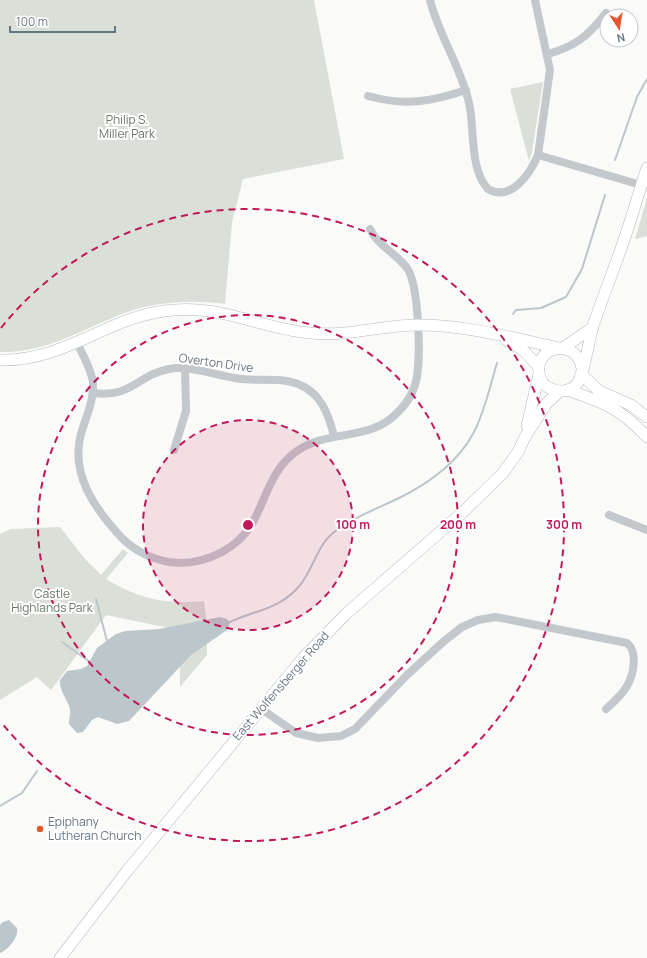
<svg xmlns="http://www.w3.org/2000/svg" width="647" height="958" font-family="Manrope,sans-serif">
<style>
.green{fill:#dadfd7}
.water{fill:#bbc7cb}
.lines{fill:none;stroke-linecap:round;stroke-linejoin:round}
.stream{stroke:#bbc7cb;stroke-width:2}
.major-casing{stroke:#b5babe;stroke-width:12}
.minor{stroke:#c3c8cc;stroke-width:8}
.major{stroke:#fff;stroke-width:11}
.ring{fill:none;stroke:#c2185b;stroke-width:2;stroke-dasharray:7 5}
.poi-dot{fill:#e4572e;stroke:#fff;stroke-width:1.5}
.labels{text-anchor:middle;stroke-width:4;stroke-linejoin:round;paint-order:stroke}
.park-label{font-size:12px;fill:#687a64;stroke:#fff}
.street-label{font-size:12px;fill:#657683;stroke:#fff}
.poi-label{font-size:12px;fill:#657683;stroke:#fff;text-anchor:start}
.centre{fill:#c2185b;stroke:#fff;stroke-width:2}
.ring-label{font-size:12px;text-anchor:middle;font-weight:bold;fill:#c2185b;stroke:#fff;stroke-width:4;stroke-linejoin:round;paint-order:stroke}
</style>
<rect width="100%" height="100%" fill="#fafaf8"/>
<!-- green -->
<g class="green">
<path d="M0,0H314L344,159L243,179L232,222L225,304C195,300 166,301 136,309C89,324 53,353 0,352Z"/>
<path d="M543,82L532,152L529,161L510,89Z"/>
<path d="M647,198V236L635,239Z"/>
<path d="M60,527L85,559L101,575L123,549L128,553L106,579C141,600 165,604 204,601L207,624V655L180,687L179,630L106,615L51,690L37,677L0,700V534L11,529Z"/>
</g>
<!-- water -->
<g class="water">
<path d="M220,617L227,619L230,623L227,630L191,655L129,721L117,724L98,717L92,720L83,732L77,733L69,724V720C75,704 59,696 60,680L67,671L81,669L87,666L97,648L116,634L125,631L159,629Z"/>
<path d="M9,920L17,928C19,937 8,950 0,953V925L3,922Z"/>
</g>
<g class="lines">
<!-- stream -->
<g class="stream">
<path d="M615,160L637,97L647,79"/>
<path d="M513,314L516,310L541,308L566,297L582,269L605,195"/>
<path d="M96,599L107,641"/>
<path d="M228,623C256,609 279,611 301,584C313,568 318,545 333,533C352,518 376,509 397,499C428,484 458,463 474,432C485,411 490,386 497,363"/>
<path d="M62,642L90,662"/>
<path d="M0,806L22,793L37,771"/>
</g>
<defs>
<g id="major">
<path d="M506,340L523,350L539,367"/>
<path d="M563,348L592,328"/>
<path d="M0,360C65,361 105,319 164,311C221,303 257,328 310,333C347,337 382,325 418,325C466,325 512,338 559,348"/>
<path d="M582,368C577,338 535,345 539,373C540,381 545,387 552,389C560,393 571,391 577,384C584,375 589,339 593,326C603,296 615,267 625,237C633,214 639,191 647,168"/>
<path d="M581,374L599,391L631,405L647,417"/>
<path d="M567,390C603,402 620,408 647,437"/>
<path d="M527,426L539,374"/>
<path d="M60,958L127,871L303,658L347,613L463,512L503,473L518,452L525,437L546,404L560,391"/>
</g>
</defs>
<!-- major casing -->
<use href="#major" class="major-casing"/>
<!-- minor -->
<g class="minor">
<path d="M430,0C439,36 461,67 469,103C475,128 469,169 488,189C511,202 530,174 538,155L550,70L535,0"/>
<path d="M548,54C576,46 588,36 606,13"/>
<path d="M368,96C404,106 431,102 466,90"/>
<path d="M538,155L641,185"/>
<path d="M77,343C83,355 91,369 93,382C94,402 86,416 81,434C70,474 95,509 121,537C136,553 158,562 179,563C208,563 239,548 253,522C267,496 272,468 297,451C330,428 370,443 399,411C406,404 412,395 415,385C422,364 419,285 407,268C396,253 378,246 370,229"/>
<path d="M93,393C133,398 137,375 169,369C187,365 216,375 235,378C250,381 263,379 278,380C314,382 327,405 334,437"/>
<path d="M174,450L186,411L185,369"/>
<path d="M609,515L647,530"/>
<path d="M260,708L296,733L318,738L341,736L355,729L407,675L443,642L462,627L478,620L496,617L627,643C638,652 634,674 627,686C622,695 614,702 606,709"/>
</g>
<!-- major -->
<use href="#major" class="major"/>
</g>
<!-- distance rings -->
<circle cx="248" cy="525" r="105" fill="#c2185b" fill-opacity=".12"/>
<g class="ring">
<circle cx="248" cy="525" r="105"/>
<circle cx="248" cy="525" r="210"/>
<path d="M1 328A316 316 0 1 1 1 722"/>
</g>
<!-- markers -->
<circle class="poi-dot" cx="40" cy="829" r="4"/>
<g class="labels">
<!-- park labels -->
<g class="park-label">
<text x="127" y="124">Philip S.<tspan x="127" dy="14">Miller Park</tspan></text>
<text x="52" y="598">Castle<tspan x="52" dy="14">Highlands Park</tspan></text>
</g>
<!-- street labels -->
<g class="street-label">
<text transform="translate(216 363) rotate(8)" y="4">Overton Drive</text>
<text transform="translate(281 686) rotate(-49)" y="4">East Wolfensberger Road</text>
</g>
<!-- poi labels -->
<g class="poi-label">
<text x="48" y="826">Epiphany<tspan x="48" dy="14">Lutheran Church</tspan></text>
</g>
</g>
<circle cx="248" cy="525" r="6" class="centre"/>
<g class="ring-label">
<text x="353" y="529">100 m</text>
<text x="458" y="529">200 m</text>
<text x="564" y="529">300 m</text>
</g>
<!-- north arrow -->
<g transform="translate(619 28) rotate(168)"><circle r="19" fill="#ffffff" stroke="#c1c8cd"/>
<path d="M0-3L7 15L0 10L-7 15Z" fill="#e4572e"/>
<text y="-6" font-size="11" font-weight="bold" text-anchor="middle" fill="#657683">N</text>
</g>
<!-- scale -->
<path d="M10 26v6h105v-6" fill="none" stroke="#657683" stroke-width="2"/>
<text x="16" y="26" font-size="12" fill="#657683" stroke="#ffffff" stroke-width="3" paint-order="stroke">100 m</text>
</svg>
